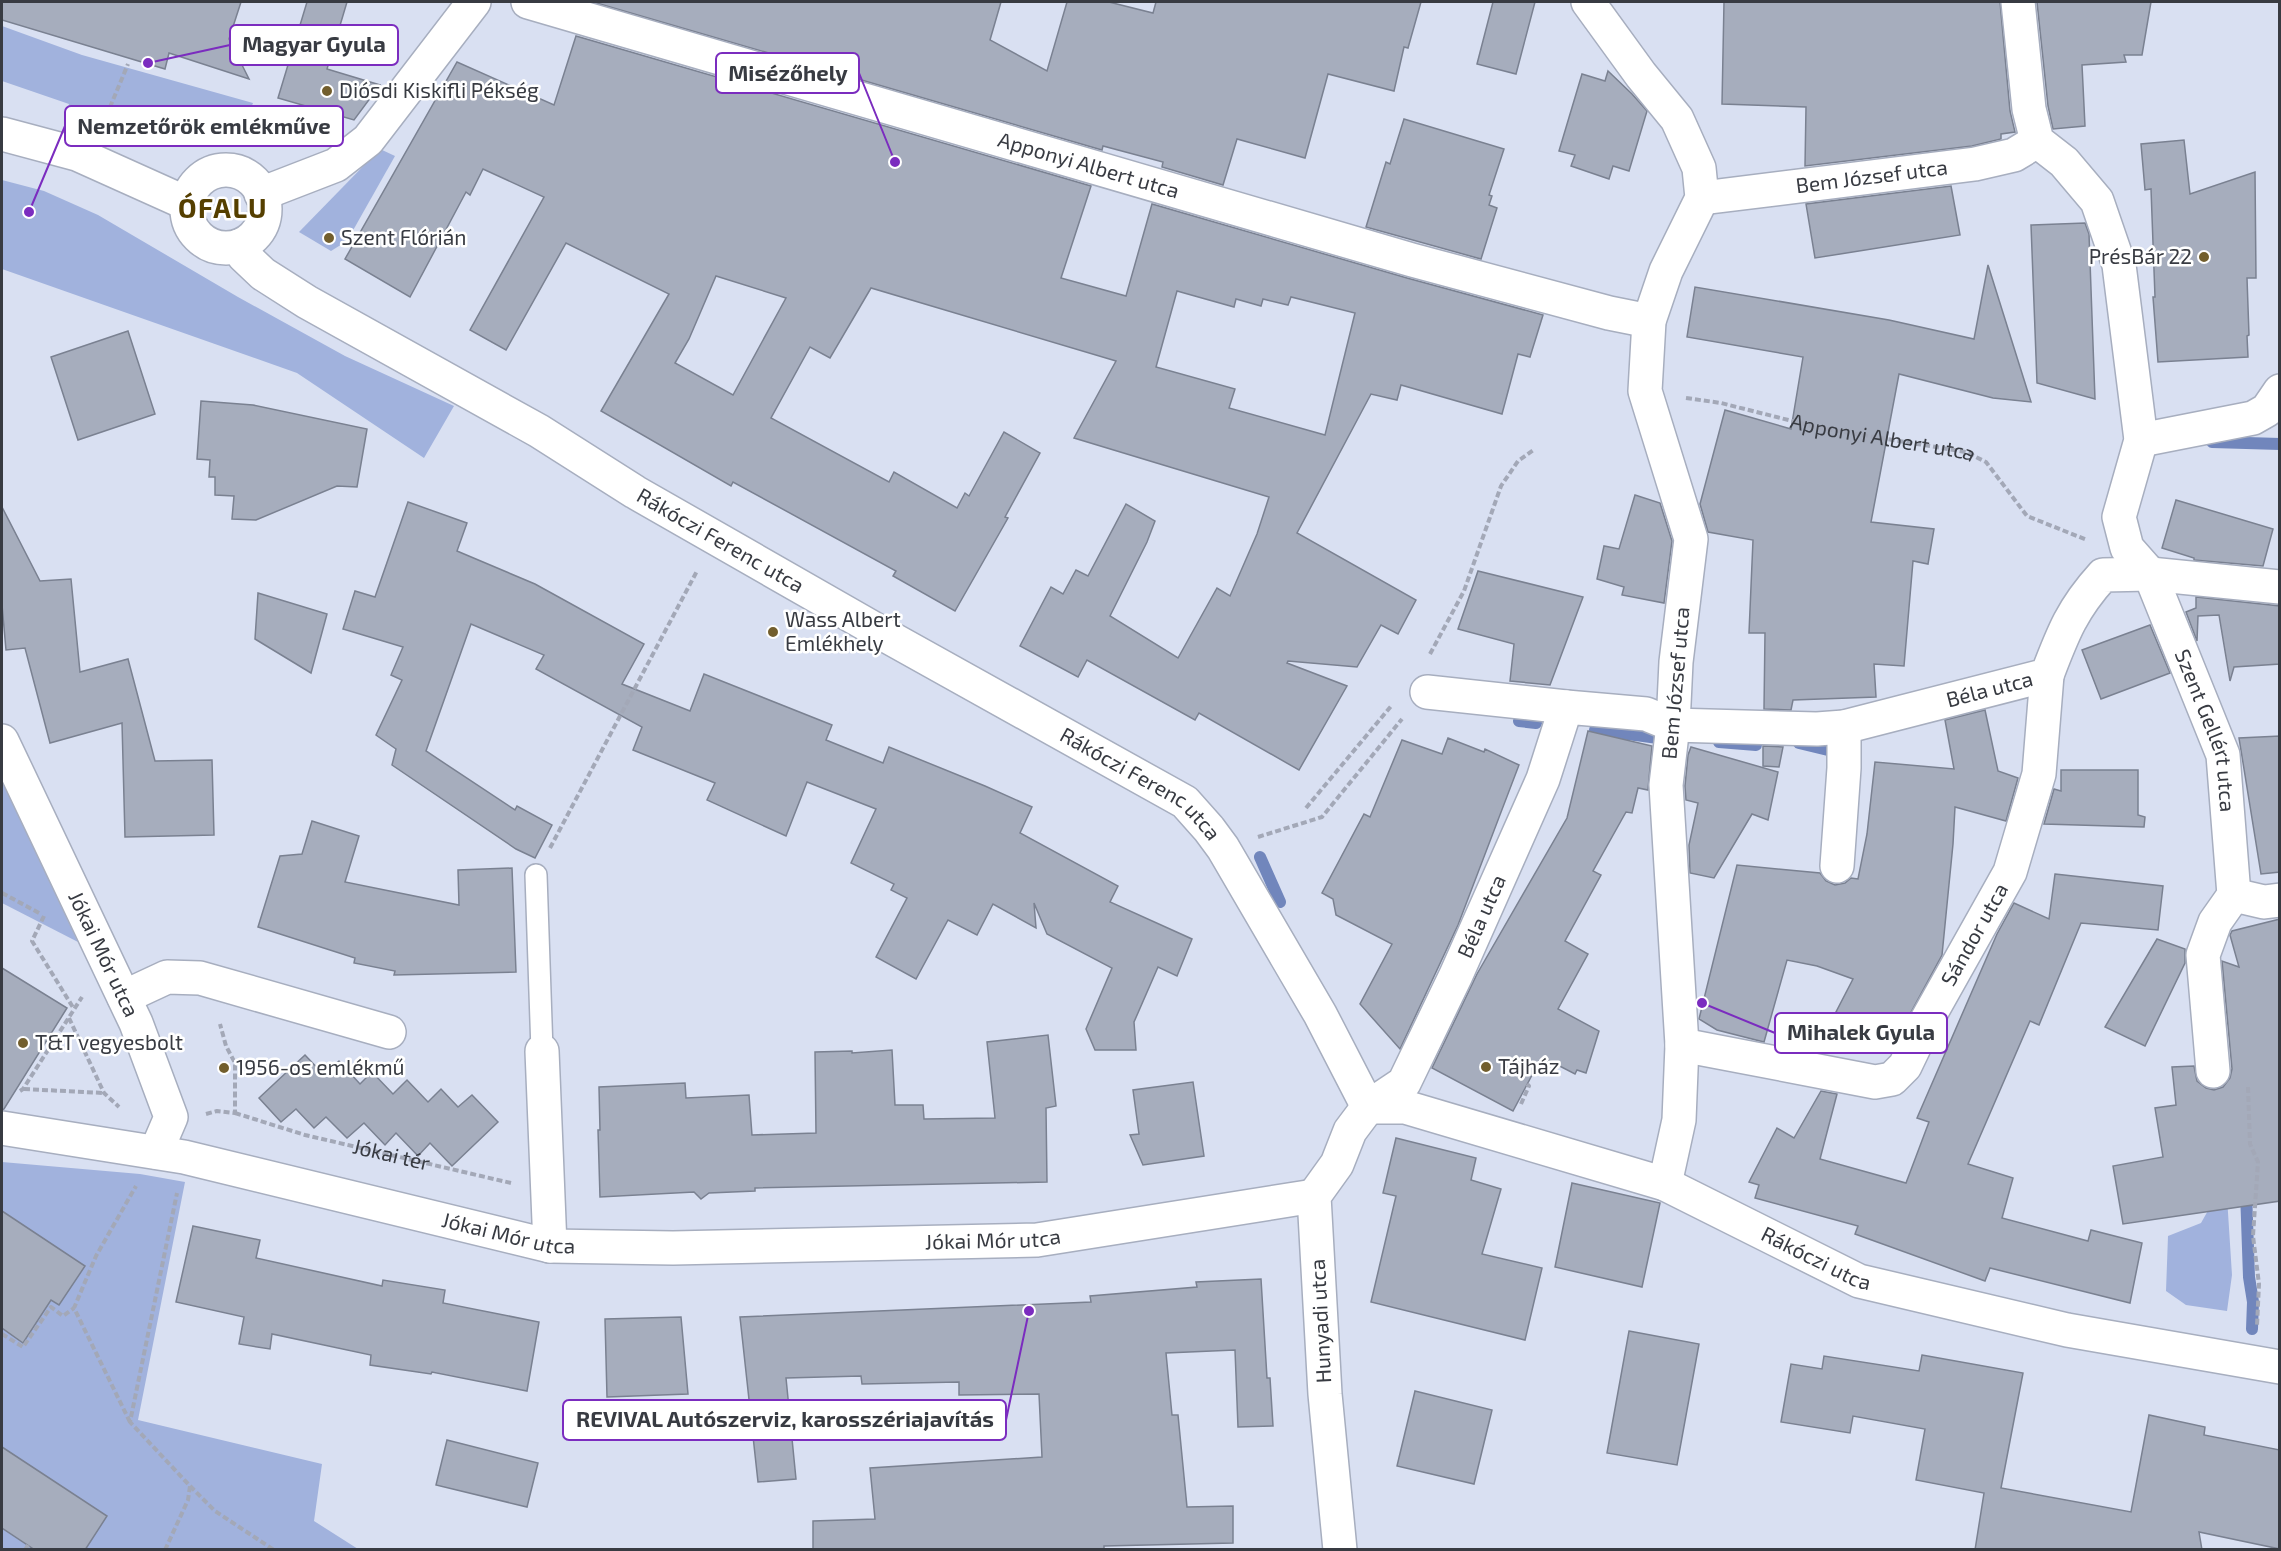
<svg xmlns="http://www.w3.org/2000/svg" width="2281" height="1551" font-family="'Exo 2',sans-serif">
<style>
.green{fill:#a1b2dd}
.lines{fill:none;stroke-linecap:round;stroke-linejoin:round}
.stream{stroke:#7186bc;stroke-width:12}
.building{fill:#a6adbd;stroke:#7a8191;stroke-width:1.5;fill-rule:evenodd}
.service-casing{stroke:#a7aebf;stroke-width:24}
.minor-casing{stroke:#a7aebf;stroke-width:36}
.path{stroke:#a3a8b7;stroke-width:4;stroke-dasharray:6 3;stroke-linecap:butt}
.service{stroke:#fff;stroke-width:21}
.minor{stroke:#fff;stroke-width:33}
.poi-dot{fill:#725e2d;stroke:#fff;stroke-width:2}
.labels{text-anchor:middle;stroke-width:5;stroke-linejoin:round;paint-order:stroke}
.poi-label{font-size:21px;fill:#383b42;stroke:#fff;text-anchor:start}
.street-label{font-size:21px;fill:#383b42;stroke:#fff}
.district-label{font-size:27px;font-weight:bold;letter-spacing:1.5px;fill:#553f00;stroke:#fff}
.leader{fill:none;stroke:#7b2cbf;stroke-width:2}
.callout-dot{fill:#7b2cbf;stroke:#fff;stroke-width:2}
.callout{fill:#fff;stroke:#7b2cbf;stroke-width:2}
.callout-label{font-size:22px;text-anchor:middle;font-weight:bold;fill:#383b42}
</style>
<rect width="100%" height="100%" fill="#d9e0f2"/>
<!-- green -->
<g class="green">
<path d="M2,26L82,55L253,103L239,139L166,132L104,113L96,127L67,119L69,104L2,81Z"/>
<path d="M380,149L395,156L347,241L331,251L299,232Z"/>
<path d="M2,180L44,191L98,215L238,297L345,356L454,406L424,458L297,373L2,269Z"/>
<path d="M2,780L78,942L2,903Z"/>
<path d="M2,1162L140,1174L185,1182L138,1420L322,1464L314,1521L358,1549H2Z"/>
<path d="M2227,1197L2232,1275L2227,1311L2186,1305L2166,1291L2168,1236L2201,1223L2214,1200Z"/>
</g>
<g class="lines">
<!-- stream -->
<g class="stream">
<path d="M2212,442L2280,444"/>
<path d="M1519,721L1536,723"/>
<path d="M1595,730L1636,735L1637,725"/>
<path d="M1636,735L1658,738"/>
<path d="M1719,742L1756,745"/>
<path d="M1799,743L1828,750"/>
<path d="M1260,857L1280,902"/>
<path d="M2246,1191L2249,1277L2253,1302L2252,1329"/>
</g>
</g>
<!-- building -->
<g class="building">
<path d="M2,2H241L229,39L249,79L169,53L165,69L2,20Z"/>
<path d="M307,2H347L327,69L380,85L354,120L278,98Z"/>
<path d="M593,2H1001L990,40L1047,71L1067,2H1109L1153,13L1156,2H1421L1408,48L1404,47L1394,91L1328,74L1305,158L1237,139L1223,185L1162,167L1163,162L1103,146L1102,150Z"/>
<path d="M1493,2H1535L1516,74L1477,64Z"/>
<path d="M1724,2H2000L2010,111L2015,132L2001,134V139L1972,146L1805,166L1806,107L1722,104Z"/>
<path d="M2037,2H2151L2142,55H2124L2126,62L2082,65L2085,126L2053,129L2048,106Z"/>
<path d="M576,36L1091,186L1061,278L1126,296L1152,204L1407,278L1543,315L1530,357L1518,354L1502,414L1401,385L1397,400L1371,394L1297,533L1416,600L1398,634L1381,625L1357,667L1288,661L1287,663L1347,686L1299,770L1199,713L1195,720L1087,660L1078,677L1020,646L1051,587L1063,594L1076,570L1088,576L1126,504L1155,521L1147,542L1110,616L1178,658L1217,588L1230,596L1257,534L1269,497L1074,438L1116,361L871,288L830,358L810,347L771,418L889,482L894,472L957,508L965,493L969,496L1004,432L1040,453L1005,517L1008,518L955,611L893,576L896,571L733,482L731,486L601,411L669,294L566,243L506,350L470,330L544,197L483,169L470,195L466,192L410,297L345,259L457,62L554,105ZM716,276L786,298L733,395L675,363L689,339ZM1177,291L1234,307L1236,299L1261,306L1263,299L1288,305L1291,297L1355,313L1325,435L1229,408L1235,389L1156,367Z"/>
<path d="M1608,71L1632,94L1647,111L1629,171L1613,166L1609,179L1571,166L1575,155L1559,151L1582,74L1605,81Z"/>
<path d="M1404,119L1504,149L1489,195L1492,196L1489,205L1497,208L1481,259L1366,227L1386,162L1390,164Z"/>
<path d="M2184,140L2190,194L2255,172L2256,278H2247L2249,335L2247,336L2248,357L2158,362L2153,297H2155L2151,189L2145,190L2141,144Z"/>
<path d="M1951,186L1960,235L1815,258L1806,204Z"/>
<path d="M2085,223L2089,234L2095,399L2037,383L2031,225Z"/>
<path d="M1988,265L2031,402L1993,398L1899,374L1871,522L1934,529L1928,564L1913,561L1904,666L1874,664L1876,697L1793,700L1791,710L1764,709L1765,633H1749L1753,540L1708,532L1700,504L1725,410L1791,429L1803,357L1687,337L1695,287L1889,320L1974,339Z"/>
<path d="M128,331L155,414L78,440L51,357Z"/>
<path d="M201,401L253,405L367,429L357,487L337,486L256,520L232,519L234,496L215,495V477H209L210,460L197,459Z"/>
<path d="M1635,495L1660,503L1672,541L1664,603L1622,595L1624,587L1597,579L1604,546L1619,549Z"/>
<path d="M2176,500L2273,529L2263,566L2194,560V558L2162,548Z"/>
<path d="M408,502L467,523L457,551L535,584L644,644L622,684L690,711L704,674L832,725L826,740L883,763L889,747L985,786L1032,807L1020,833L1118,886L1110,902L1192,939L1177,976L1158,967L1134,1022L1136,1050H1095L1086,1029L1112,968L1047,934L1034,903L1036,928L993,904L977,935L948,920L916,979L876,957L907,898L891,890L894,884L851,863L876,809L807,782L786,836L707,800L715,783L633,750L642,727L536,669L544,655L471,624L426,751L515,810L517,806L552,825L535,858L516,849L392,765L396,749L376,735L402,680L391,675L403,647L343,629L355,591L375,597Z"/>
<path d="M2,507L40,581L71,579L80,672L128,659L155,761L212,760L214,835L125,837L122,723L50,743L25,648L6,650L2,605Z"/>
<path d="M1478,571L1583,597L1550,685L1510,681L1514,644L1458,629Z"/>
<path d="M258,593L327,614L311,673L255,639Z"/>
<path d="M2196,597L2280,606V664L2234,667L2230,681L2219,615L2198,616L2197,641L2186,612L2196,608Z"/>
<path d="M2150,625L2170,673L2101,699L2082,650Z"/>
<path d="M1985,710L1998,771L2018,778L2006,821L1955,807L1953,844L1942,955L1902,1029L1878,1016L1871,1029L1836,1012L1853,979L1817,966L1787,960L1764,1042L1717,1030L1699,1019L1737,865L1820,873L1826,881L1835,885L1845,883L1851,878L1858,879L1867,834L1875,762L1954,769L1945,720Z"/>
<path d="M1588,731L1652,746L1648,790L1638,788L1632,813L1626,812L1593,871L1601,875L1565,941L1588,954L1558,1009L1599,1031L1586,1073L1577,1070L1575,1074L1548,1060L1545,1065L1539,1062L1513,1111L1432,1068L1477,974L1567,818Z"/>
<path d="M2280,736V872L2261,874L2239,738Z"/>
<path d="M1448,738L1484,752L1485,749L1519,765L1458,925L1400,1049L1360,1004L1392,944L1336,915L1333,899L1322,893L1364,814L1370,817L1402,740L1442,754Z"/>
<path d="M1763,746L1783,747L1779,767L1763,766Z"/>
<path d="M1691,747L1778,772L1768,820L1752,814L1714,878L1690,873L1689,845L1698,803L1686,800L1685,786L1688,755Z"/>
<path d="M2061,770H2138V815L2145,817L2144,827L2044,824L2054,789L2061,791Z"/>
<path d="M312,821L359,836L345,882L459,905L458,870L512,868L516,972L394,975L395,971L354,963L355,958L258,927L280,856L302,854Z"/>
<path d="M2055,874L2163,886L2158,930L2081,923L2039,1025L2030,1021L1968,1164L2013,1178L2002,1218L2088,1241L2091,1230L2142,1243L2130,1303L1990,1268L1985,1281L1855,1234L1858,1226L1755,1198L1759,1185L1749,1182L1777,1128L1794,1138L1821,1091L1837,1094L1820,1159L1906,1183L1929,1122L1917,1118L1997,934L2014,903L2049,919Z"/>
<path d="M2280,919V1201L2123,1224L2113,1166L2163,1157L2155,1108L2176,1105L2172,1067L2194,1066L2197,1081L2206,1088L2214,1090L2223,1087L2230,1078L2232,1069L2222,961L2239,967L2230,935L2232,931Z"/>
<path d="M2157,939L2185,949V963L2145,1046L2105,1027Z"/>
<path d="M2,968L67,1008L4,1109L2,1110Z"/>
<path d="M1048,1035L1056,1106L1046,1108L1047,1182L755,1188V1191L709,1193L701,1199L694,1192L600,1197L598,1130H600L599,1087L685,1083L686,1098L749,1095L752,1135L816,1133L815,1052L852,1051V1053L892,1050L895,1105H923L924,1119L995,1118L987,1042Z"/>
<path d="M305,1055L324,1075L339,1061L360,1084L372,1072L393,1094L407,1080L428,1102L441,1089L458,1107L472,1095L498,1122L452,1166L430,1143L418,1156L396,1133L385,1145L364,1123L347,1138L326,1117L314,1128L296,1109L281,1122L259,1098Z"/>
<path d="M1193,1082L1204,1156L1143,1165L1130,1135L1139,1134L1133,1090Z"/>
<path d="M1396,1138L1476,1158L1471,1180L1501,1189L1482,1254L1542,1268L1525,1340L1371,1302L1396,1196L1383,1193Z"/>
<path d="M1572,1183L1660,1203L1642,1287L1555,1267Z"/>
<path d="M2,1211L85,1266L59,1305L51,1300L23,1343L2,1328Z"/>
<path d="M193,1226L260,1240L256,1258L382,1286L383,1280L445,1290L443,1303L539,1322L527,1391L432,1372L431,1374L370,1365L371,1355L272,1334L270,1349L239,1344L244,1317L176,1302Z"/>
<path d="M1261,1279L1267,1378H1270L1273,1426L1238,1427L1235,1350L1166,1353L1172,1415H1178L1187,1507L1233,1506V1543L1104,1546V1550H813V1521L875,1519L870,1468L1042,1457L1039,1394L959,1395V1382L862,1384L861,1376L786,1378L796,1479L758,1482L740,1317L1091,1302L1090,1296L1197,1287L1196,1282Z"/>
<path d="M681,1317L688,1394L607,1397L605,1319Z"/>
<path d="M1629,1331L1699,1344L1677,1465L1607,1453Z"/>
<path d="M1922,1355L2023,1373L2001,1488L2131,1512L2149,1415L2205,1427L2204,1435L2280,1450V1549L2199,1532L2202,1550H1975L1984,1493L1916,1480L1925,1429L1853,1416L1850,1433L1781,1422L1791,1364L1822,1369L1824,1356L1919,1371Z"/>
<path d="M1415,1391L1492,1410L1474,1484L1397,1466Z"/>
<path d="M447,1440L538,1463L527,1507L436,1485Z"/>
<path d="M2,1447L107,1516L85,1550H35L2,1528Z"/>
</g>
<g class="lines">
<defs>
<path id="service" d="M536,875L542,1051"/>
<g id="minor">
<path id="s3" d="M528,2L1412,260L1609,313L1649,321"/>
<path d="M1588,2L1641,75L1677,119L1699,168L1702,198L1666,271L1649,321L1645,391L1691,539L1676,662L1673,725L1666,785L1682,1045L1679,1120L1665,1184"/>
<path id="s4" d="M2018,2L2029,109L2037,141L2064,162L2097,201L2119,265L2141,440L2119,517L2127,548L2150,574L2223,755L2234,895L2215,922L2203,955L2213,1071"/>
<path d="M2,134L77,154L186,203"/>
<circle cx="226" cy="209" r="39"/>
<path d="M261,194L336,165L368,140L474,2"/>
<path id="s5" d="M1702,198L1975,164L2014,155L2037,141"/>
<path id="s6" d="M239,246L244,256L263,274L307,302L539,431L635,492L885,635L1185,802L1209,829L1223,848L1320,1014L1368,1107"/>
<path d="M2141,440L2253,418L2267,410L2280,391"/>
<path d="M1427,692L1566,707"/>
<path id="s7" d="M2,741L136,1023L171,1117L156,1152"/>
<path d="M1837,866L1844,768V727"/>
<path d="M2234,895L2264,902L2280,900"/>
<path d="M124,997L167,977L200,978L389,1032"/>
<path id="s8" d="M1682,1045L1875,1082L1892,1079L1905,1066L1928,1018L2010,872L2039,774L2047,675"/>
<path d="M542,1051L550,1246"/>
<path id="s9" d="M1368,1107H1405L1665,1184L1859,1281L2067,1330L2280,1367"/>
<path id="s10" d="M2,1128L184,1157L550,1246L673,1248L1037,1240L1314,1196"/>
<path id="s11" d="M1340,1550L1325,1394L1314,1196L1337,1164L1350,1131L1368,1107L1404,1083L1456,975L1543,779L1566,707L1646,714L1673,725L1817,729L1844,727L2047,675C2063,633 2072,609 2103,575L2150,574L2280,587"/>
</g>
</defs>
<!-- service casing -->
<use href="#service" class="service-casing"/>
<!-- minor casing -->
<use href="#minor" class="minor-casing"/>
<!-- path -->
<g class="path">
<path d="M103,124L128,64"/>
<path id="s1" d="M1686,398L1721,403L1820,428L1966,452L1986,462L2027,516L2087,540"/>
<path d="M1430,654L1464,591L1501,486L1518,461L1535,449"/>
<path d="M1306,808L1392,705"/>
<path d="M1258,837L1322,817L1402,719"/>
<path d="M550,848L697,571"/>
<path d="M2,893L41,914"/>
<path d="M44,916L32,941L74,1009"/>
<path d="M69,1018L104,1093L119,1107"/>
<path d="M2248,1087L2250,1144L2258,1162L2253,1236L2259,1284L2257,1326"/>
<path d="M24,1089L104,1093"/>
<path d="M20,1091L23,1089L82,997"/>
<path d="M1521,1104L1529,1086L1527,1084"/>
<path id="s2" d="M235,1113L305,1135L511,1183"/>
<path d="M206,1114L217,1111L235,1113V1063L226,1046L220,1024"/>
<path d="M2,1334L23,1347L51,1307L63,1316L74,1308"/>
<path d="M130,1422L74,1308L96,1256L136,1186"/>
<path d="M190,1486L215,1511L274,1550"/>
<path d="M25,1550L28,1545"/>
<path d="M165,1550L188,1500L190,1486L130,1422L177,1193"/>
</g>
<!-- service -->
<use href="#service" class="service"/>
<!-- minor -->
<use href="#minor" class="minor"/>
</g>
<!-- markers -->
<g class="poi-dot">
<circle cx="327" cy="91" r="6"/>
<circle cx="329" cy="238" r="6"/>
<circle cx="2204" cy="257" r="6"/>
<circle cx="773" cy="632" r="6"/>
<circle cx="23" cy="1043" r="6"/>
<circle cx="1486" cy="1067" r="6"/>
<circle cx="224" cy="1068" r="6"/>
</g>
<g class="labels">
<!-- poi labels -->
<g class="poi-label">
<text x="339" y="98">Diósdi Kiskifli Pékség</text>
<text x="341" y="245">Szent Flórián</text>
<text x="2192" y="264" text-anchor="end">PrésBár 22</text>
<text x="785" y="627">Wass Albert<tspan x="785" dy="24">Emlékhely</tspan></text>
<text x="35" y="1050">T&amp;T vegyesbolt</text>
<text x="1498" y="1074">Tájház</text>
<text x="236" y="1075">1956-os emlékmű</text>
</g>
<!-- street labels -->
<g class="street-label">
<text dy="7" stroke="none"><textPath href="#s3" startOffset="584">Apponyi Albert utca</textPath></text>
<text dy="7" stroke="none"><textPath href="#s5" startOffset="171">Bem József utca</textPath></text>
<text dy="7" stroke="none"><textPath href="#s1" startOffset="201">Apponyi Albert utca</textPath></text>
<text dy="7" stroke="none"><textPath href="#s6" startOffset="567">Rákóczi Ferenc utca</textPath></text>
<text transform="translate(1676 683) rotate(-85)" y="7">Bem József utca</text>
<text dy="7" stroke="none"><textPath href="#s11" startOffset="1344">Béla utca</textPath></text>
<text dy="7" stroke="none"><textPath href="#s4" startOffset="784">Szent Gellért utca</textPath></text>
<text dy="7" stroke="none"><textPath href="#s6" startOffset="1053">Rákóczi Ferenc utca</textPath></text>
<text dy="7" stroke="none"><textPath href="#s11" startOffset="687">Béla utca</textPath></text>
<text dy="7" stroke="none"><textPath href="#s8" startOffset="381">Sándor utca</textPath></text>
<text dy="7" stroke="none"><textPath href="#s7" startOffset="236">Jókai Mór utca</textPath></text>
<text dy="7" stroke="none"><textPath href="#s2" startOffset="162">Jókai tér</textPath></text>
<text dy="7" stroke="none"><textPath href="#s10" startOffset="518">Jókai Mór utca</textPath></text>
<text dy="7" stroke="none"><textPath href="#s10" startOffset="1004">Jókai Mór utca</textPath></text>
<text dy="7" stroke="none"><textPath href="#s9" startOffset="477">Rákóczi utca</textPath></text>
<text transform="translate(1321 1321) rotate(-93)" y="7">Hunyadi utca</text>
</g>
<!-- district labels -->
<g class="district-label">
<text x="223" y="218">ÓFALU</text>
</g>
</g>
<!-- callouts -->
<path class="leader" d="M148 63L230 45M895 162L859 73M29 212L65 126M1702 1003L1775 1033M1029 1311L1006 1420"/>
<g class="callout-dot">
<circle cx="148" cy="63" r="6"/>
<circle cx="895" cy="162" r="6"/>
<circle cx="29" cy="212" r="6"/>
<circle cx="1702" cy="1003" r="6"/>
<circle cx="1029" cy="1311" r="6"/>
</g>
<g class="callout">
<rect x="230" y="25" width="168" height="40" rx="6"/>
<rect x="716" y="53" width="143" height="40" rx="6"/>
<rect x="65" y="106" width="278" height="40" rx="6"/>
<rect x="1775" y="1013" width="172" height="40" rx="6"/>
<rect x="563" y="1400" width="443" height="40" rx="6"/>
</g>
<g class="callout-label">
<text x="314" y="52">Magyar Gyula</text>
<text x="788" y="81">Misézőhely</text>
<text x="204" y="134">Nemzetőrök emlékműve</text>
<text x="1861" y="1040">Mihalek Gyula</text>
<text x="785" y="1427">REVIVAL Autószerviz, karosszériajavítás</text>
</g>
<!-- border -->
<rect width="2281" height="1551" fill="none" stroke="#383b42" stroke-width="6"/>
</svg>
